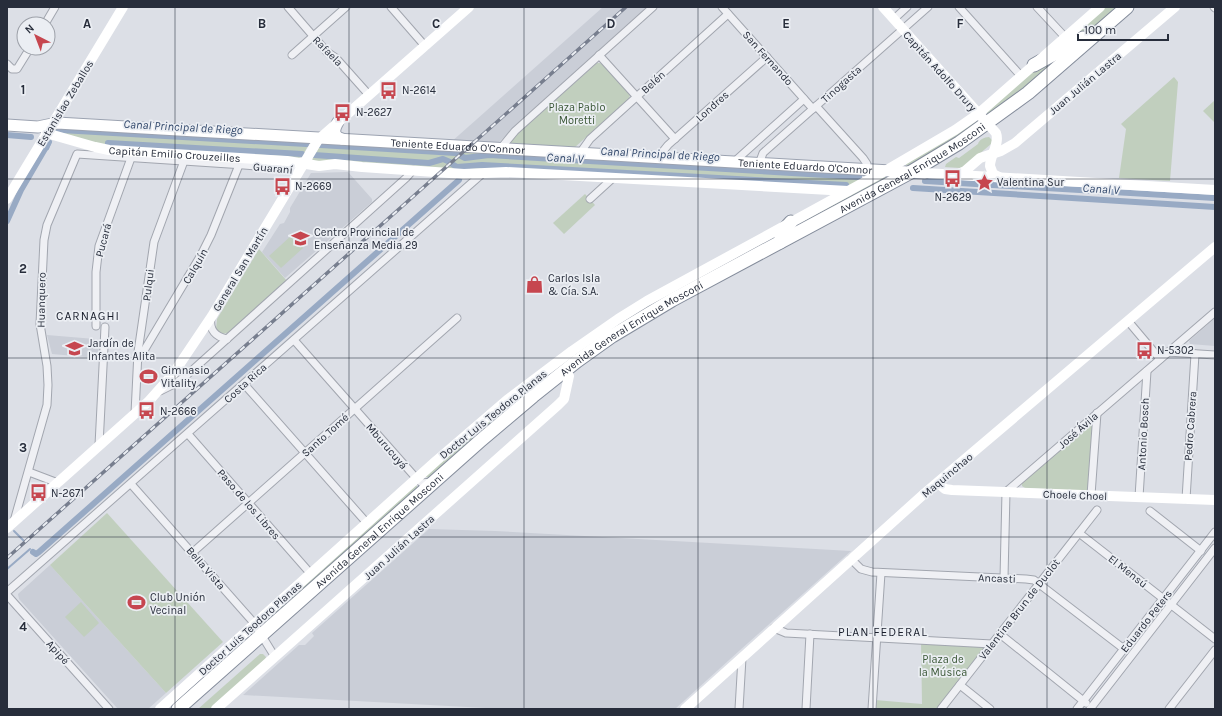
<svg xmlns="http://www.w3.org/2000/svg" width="1222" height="716" font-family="Karla,sans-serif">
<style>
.built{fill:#caced7}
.green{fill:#c1cfbe}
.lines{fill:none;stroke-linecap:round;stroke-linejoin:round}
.stream{stroke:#98aac4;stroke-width:2}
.canal{stroke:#98aac4;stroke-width:6}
.street-casing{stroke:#a2a6af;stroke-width:9}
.primary-casing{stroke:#9ca3b1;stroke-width:13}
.highway-casing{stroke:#848c9b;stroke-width:15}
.street{stroke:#eff0f4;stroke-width:7}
.secondary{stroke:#fff;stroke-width:10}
.primary{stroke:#fff;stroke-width:11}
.highway{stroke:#fff;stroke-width:13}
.rail-casing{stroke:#777e8e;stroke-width:3.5}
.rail{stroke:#ebeef3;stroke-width:2;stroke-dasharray:6;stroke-linecap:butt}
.grid{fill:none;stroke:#272d3b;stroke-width:1;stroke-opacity:0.55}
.labels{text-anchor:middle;stroke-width:3.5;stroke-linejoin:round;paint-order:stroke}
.street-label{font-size:11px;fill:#272d3b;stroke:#ebeef3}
.poi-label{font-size:11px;fill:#272d3b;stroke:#ebeef3;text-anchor:start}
.park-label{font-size:11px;fill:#395635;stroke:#ebeef3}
.water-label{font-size:12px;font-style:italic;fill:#33496c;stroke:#ebeef3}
.neighbourhood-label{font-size:12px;letter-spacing:1px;fill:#191e2c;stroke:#ebeef3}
.grid-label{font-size:13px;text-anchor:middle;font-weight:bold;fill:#272d3b;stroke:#ebeef3;stroke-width:3.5;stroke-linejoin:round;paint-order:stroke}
</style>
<rect width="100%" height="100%" fill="#dcdfe6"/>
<!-- built -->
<g class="built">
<path d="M603,7H651L499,142L496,144L450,143Z"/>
<path d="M348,172L372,199V202L285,278L262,252L280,224L284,223L290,212V208L311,173Z"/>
<path d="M1215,318V346L1190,344L1189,341Z"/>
<path d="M47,335L95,339L99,344L98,358L52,354Z"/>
<path d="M429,529L495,531L851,551L739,651L675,709H504L243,695L299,645H305L314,636L312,633Z"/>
<path d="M50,565L166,693L148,709H118L19,599L18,594Z"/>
</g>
<!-- green -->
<g class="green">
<path d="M1104,7H1120L1096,27L1049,55Z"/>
<path d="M1069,50L992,114H987V112L1035,68Z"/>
<path d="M597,63H600L604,65L630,95L629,99L574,148L509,144L510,140Z"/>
<path d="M1174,77L1178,82L1170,181L1119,178L1126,129L1121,124Z"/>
<path d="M1215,100V123L1203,111Z"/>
<path d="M977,120L978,124L907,167L906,164Z"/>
<path d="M55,128L309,142V144L303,155L299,158L107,147L56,133L54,130Z"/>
<path d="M989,137L992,140L991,144L964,167L960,168L945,167L946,164L956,157L959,158L978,144C979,140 984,137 989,137Z"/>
<path d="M321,143L861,174V179L848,187L321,163L313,160L312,158Z"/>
<path d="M881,176H887L888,178L787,233V228Z"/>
<path d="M585,194L595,205L564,234L553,223Z"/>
<path d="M777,233L779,236L662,301L431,477H425L494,413L620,321Z"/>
<path d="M292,235L303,248L281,268L269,256Z"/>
<path d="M259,249L287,281L230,332C224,335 220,334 216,329L217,319Z"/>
<path d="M1092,422H1093L1089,489L1087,491L1025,488L1022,486V481Z"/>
<path d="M416,485L418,488L266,624H262Z"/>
<path d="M107,513L223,642L166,693L50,565Z"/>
<path d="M81,602L99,623L84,637L65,617Z"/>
<path d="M921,642L984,646L985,648L938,709H875V700L922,704Z"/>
<path d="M260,654H263L266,657L265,660L210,709H198Z"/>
</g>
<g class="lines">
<!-- stream -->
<g class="stream">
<path d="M45,150L48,149L50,144"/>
<path d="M14,531L24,541"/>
<path d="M7,569L30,549"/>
</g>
<!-- canal -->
<g class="canal">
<path d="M58,132L61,130L306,144"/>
<path d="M7,135L31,137"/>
<path d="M108,143L302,154"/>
<path d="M320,145L456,153L459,154"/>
<path d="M314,155L429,163L443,159L450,162"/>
<path d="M461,156L465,158L489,155L859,177"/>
<path d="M452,164L457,167L482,165L846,185"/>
<path d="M925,181L1215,198"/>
<path d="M913,188L1215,207"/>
<path d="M7,221L21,190L49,142"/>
<path d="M33,552L36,554L39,552L459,180"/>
</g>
<defs>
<g id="street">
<path d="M288,7L327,52L336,58L369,95"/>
<path d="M391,7L425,46"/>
<path d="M722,7L813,109"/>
<path d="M959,7L1021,76"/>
<path d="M1037,7L1065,37"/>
<path d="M1214,7L1215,8"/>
<path d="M894,19L907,7"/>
<path d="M45,24L55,7"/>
<path d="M292,55L346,7"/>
<path d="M599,55L675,139"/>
<path d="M7,64L12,69H17L30,48"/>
<path d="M816,106L863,158L867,164L866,172"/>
<path d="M501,148L515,131L653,7"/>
<path d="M580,153L590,139L728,14"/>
<path d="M661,158L664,150L668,145L767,57"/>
<path d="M734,162L804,99"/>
<path d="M759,164L763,153L928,7"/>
<path d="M590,199L613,178"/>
<path d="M211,318C209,330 216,337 227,339"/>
<path d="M1128,321L1160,359"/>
<path d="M96,326V272L99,246L131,158"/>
<path d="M294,340L416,478L422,483L431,482"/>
<path d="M1168,352L1215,355"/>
<path d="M139,359L201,255L211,235L239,165"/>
<path d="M244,384L366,522"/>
<path d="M160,391L176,383L188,374L406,178L413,170"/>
<path d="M135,413L138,352L154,242L184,161"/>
<path d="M188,434L310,573"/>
<path d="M99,445L105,327"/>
<path d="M29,472L58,483"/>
<path d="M131,484L254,623L275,657"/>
<path d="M1091,495L1097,413"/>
<path d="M1139,497L1147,371"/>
<path d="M1186,499L1195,354"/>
<path d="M1150,511L1201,551"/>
<path d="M14,521L47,405L48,385L47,366L40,324L44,240L47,225L77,154L244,165L300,170"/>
<path d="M1079,533L1215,639"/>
<path d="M192,553L457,318"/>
<path d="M851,559L861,569L872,572L1026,579L1034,580L1124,649"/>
<path d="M1004,578L1006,492L1215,312"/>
<path d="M7,592L483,173"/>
<path d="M7,595L109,709"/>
<path d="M774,628L786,633L992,644"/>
<path d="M1000,634L1086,703"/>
<path d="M960,685L990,709"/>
<path d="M739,709L742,658"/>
<path d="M806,709L810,634"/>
<path d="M872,709L881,573"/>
<path d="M941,709L1097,510"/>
<path d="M1077,709L1215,532"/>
<path d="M1090,709L1215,548"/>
<path d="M1169,709L1215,650"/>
</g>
<g id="primary">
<path d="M338,122C334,129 332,136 342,139"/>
<path id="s2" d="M7,125L38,127L57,123L925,173"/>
</g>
<g id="highway">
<path d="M1034,65L1083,38"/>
<path d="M780,242L783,231L791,222"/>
<path id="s3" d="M178,709L480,441L533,396L577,361L612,336L672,300L911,172L959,143L1028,93L1127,7"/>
</g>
</defs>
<!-- street casing -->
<use href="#street" class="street-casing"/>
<!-- primary casing -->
<use href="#primary" class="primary-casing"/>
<!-- highway casing -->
<use href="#highway" class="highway-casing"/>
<!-- street -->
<use href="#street" class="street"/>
<!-- secondary -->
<g class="secondary">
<path d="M883,7L996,133C1000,144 990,155 990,166L993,174L999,177"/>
<path id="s1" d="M46,133L95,147L109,150L287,161L319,166L335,164L362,167L464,174L506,172L848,191"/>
<path d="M925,173L1215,190"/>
<path d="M958,174L965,171L980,158L1001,151L1015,143L1175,7"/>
<path d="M7,199L123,7"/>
<path d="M938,483L945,489L952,490L1215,500"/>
<path d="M7,528L148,402L173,374L212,316L318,140L469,7"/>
<path d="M160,709L436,461L507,400L572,351L618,319L647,301L885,171L955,130L978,114L1100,7"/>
<path d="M216,709L558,405L564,399L569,376"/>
<path d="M685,709L925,493L1215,247"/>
</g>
<!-- primary -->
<use href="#primary" class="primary"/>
<!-- highway -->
<use href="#highway" class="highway"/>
<defs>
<path id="rail" d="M7,558L626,7"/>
</defs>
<!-- rail casing -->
<use href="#rail" class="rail-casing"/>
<!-- rail -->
<use href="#rail" class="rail"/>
</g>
<!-- grid -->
<path class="grid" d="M175,7V709M349,7V709M524,7V709M698,7V709M873,7V709M1047,7V709M7,179H1215M7,358H1215M7,537H1215"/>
<!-- icons -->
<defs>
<symbol id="bus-bare" viewBox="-9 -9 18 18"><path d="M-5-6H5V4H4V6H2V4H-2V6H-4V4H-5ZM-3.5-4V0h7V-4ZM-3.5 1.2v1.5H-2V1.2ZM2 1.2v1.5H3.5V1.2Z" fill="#c6464f" stroke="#ebeef3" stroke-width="2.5" paint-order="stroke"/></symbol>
<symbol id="sight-bare" viewBox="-9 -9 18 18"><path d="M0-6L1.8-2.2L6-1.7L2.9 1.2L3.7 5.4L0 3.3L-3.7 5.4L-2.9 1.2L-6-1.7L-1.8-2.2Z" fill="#c6464f" stroke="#ebeef3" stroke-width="2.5" paint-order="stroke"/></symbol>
<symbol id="school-bare" viewBox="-9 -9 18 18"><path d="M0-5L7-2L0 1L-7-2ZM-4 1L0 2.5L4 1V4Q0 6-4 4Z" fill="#c6464f" stroke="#ebeef3" stroke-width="2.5" paint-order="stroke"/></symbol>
<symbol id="shop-bare" viewBox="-9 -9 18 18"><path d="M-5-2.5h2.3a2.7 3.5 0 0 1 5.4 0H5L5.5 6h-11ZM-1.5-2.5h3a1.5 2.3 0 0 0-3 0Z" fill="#c6464f" stroke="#ebeef3" stroke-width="2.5" paint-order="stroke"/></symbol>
<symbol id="stadium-bare" viewBox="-9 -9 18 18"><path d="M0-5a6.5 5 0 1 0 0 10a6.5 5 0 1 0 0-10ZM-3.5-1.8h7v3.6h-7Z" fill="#c6464f" stroke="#ebeef3" stroke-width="2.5" paint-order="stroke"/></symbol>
</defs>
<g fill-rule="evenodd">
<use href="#bus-bare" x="376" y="78" width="25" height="25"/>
<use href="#bus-bare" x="330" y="100" width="25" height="25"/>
<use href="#bus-bare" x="940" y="166" width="25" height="25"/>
<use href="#sight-bare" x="972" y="170" width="25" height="25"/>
<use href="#bus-bare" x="270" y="174" width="25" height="25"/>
<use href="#school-bare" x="288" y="226" width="25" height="25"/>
<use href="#shop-bare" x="522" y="272" width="25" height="25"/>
<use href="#school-bare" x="62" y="336" width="25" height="25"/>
<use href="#bus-bare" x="1132" y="338" width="25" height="25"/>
<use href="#stadium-bare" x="136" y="364" width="25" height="25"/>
<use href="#bus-bare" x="134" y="398" width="25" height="25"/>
<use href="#bus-bare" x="26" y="480" width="25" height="25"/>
<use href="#stadium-bare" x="124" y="590" width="25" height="25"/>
</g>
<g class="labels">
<!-- street labels -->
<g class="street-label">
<text transform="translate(328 51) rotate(45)" y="4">Rafaela</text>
<text transform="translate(768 58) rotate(48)" y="4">San Fernando</text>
<text transform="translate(940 71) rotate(48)" y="4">Capitán Adolfo Drury</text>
<text transform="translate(653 82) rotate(-42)" y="4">Belén</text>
<text transform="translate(1085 83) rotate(-40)" y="4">Juan Julián Lastra</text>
<text transform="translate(841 84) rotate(-42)" y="4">Tinogasta</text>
<text transform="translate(65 103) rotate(-59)" y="4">Estanislao Zeballos</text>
<text transform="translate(712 106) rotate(-42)" y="4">Londres</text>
<text dy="4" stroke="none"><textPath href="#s2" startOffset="452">Teniente Eduardo O'Connor</textPath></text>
<text dy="4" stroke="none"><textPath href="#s1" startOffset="131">Capitán Emilio Crouzeilles</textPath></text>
<text dy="4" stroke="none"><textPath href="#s2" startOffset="800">Teniente Eduardo O'Connor</textPath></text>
<text dy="4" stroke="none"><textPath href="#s3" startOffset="917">Avenida General Enrique Mosconi</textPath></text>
<text transform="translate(273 168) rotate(5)" y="4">Guaraní</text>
<text transform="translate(103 240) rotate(-75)" y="4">Pucará</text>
<text transform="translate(195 266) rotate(-60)" y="4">Calquín</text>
<text transform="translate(240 269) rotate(-59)" y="4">General San Martín</text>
<text transform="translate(148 285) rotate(-83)" y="4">Pulqui</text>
<text transform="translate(41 300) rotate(-89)" y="4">Huanquero</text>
<text dy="4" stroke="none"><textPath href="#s3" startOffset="593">Avenida General Enrique Mosconi</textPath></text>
<text transform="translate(245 383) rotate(-42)" y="4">Costa Rica</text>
<text transform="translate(493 414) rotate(-39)" y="4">Doctor Luis Teodoro Planas</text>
<text transform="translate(1190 426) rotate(-86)" y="4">Pedro Cabrera</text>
<text transform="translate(1078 430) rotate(-41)" y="4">José Ávila</text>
<text transform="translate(1143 434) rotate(-87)" y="4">Antonio Bosch</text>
<text transform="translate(325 435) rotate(-42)" y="4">Santo Tomé</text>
<text transform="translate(387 446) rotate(49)" y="4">Mburucuyá</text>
<text transform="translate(947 475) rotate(-40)" y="4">Maquinchao</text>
<text transform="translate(1075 495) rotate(2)" y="4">Choele Choel</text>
<text transform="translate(249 504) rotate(49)" y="4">Paso de los Libres</text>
<text dy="4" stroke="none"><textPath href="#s3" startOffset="269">Avenida General Enrique Mosconi</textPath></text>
<text transform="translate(399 547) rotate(-42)" y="4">Juan Julián Lastra</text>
<text transform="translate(206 568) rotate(49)" y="4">Bella Vista</text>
<text transform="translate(1128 571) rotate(38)" y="4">El Mensú</text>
<text transform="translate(997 578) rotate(2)" y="4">Ancasti</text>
<text transform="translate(1019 609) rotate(-52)" y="4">Valentina Brun de Duclot</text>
<text transform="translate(1146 621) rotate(-52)" y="4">Eduardo Peters</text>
<text transform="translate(250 628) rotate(-42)" y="4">Doctor Luis Teodoro Planas</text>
<text transform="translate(58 652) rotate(48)" y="4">Apipé</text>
</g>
<!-- poi labels -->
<g class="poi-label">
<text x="402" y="94">N-2614</text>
<text x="356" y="116">N-2627</text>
<text x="997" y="186">Valentina Sur</text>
<text x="295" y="190">N-2669</text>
<text x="953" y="201" text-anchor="middle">N-2629</text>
<text x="314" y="236">Centro Provincial de<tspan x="314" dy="13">Enseñanza Media 29</tspan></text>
<text x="548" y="282">Carlos Isla<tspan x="548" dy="13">&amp; Cía. S.A.</tspan></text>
<text x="88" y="347">Jardín de<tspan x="88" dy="13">Infantes Alita</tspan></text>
<text x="1157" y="354">N-5302</text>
<text x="161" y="374">Gimnasio<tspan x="161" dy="13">Vitality</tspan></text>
<text x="160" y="415">N-2666</text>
<text x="51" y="497">N-2671</text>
<text x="150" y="601">Club Unión<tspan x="150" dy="13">Vecinal</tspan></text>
</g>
<!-- park labels -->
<g class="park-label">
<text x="577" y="111">Plaza Pablo<tspan x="577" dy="13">Moretti</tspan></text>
<text x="943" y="663">Plaza de<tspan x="943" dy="13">la Música</tspan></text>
</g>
<!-- water labels -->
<g class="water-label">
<text transform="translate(183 127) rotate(3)" y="4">Canal Principal de Riego</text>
<text transform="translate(660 154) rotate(3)" y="4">Canal Principal de Riego</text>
<text transform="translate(565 158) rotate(3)" y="4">Canal V</text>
<text transform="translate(1101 189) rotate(4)" y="4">Canal V</text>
</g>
<!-- neighbourhood labels -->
<g class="neighbourhood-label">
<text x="88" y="320">CARNAGHI</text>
<text x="883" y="636">PLAN FEDERAL</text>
</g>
</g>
<g class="grid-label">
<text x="87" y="28">A</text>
<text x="262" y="28">B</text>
<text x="436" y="28">C</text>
<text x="611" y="28">D</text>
<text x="786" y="28">E</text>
<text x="960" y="28">F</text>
<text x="23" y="94">1</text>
<text x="23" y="273">2</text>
<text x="23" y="452">3</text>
<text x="23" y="631">4</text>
</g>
<!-- border -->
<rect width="1222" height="716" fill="none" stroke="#272d3b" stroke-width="16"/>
<!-- north arrow -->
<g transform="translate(36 36) rotate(318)"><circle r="19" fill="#ebeef3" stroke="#9da1a9"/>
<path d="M0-3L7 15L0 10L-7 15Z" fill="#c6464f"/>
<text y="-6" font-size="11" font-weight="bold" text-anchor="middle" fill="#272d3b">N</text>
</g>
<!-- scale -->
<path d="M1078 34v6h90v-6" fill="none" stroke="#272d3b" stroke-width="2"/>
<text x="1084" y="34" font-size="12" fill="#272d3b" stroke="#ebeef3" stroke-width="3" paint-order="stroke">100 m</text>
</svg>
